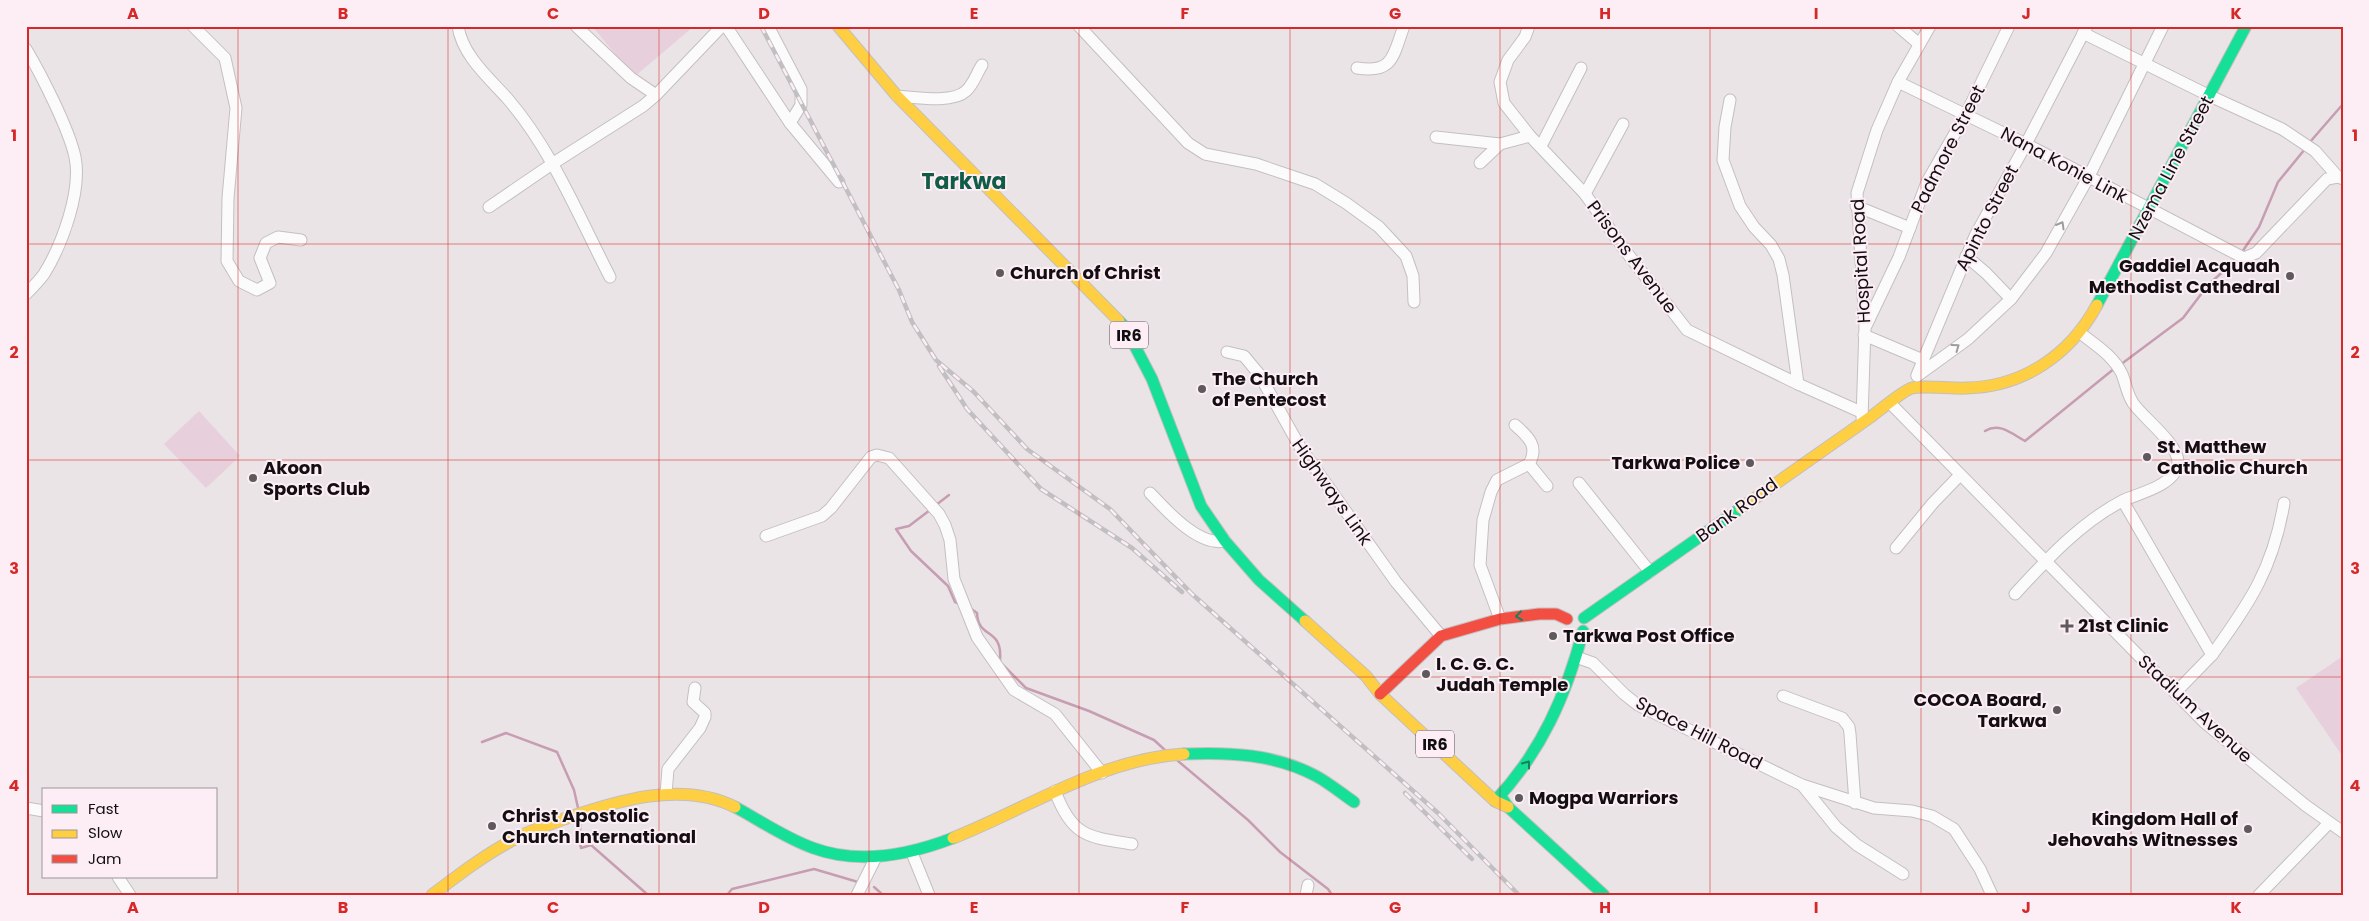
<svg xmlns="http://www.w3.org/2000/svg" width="2369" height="921" font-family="Poppins,sans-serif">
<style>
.green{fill:#e7d0db}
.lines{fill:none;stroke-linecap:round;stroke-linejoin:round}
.stream{stroke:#c79db2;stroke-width:2.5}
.street-casing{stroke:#c4bfc1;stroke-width:13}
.fast-casing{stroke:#c4bfc1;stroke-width:13}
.slow-casing{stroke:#c4bfc1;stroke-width:13}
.jam-casing{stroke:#c4bfc1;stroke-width:13}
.street{stroke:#fcfbfb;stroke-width:11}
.fast{stroke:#16e098;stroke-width:11}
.slow{stroke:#ffcf43;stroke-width:11}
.jam{stroke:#f24e42;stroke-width:11}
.rail-casing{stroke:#c1bfc1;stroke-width:4.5}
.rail{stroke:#fceef4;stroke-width:2.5;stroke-dasharray:8;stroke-linecap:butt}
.oneway{stroke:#9f9c9d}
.oneway2{stroke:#15825b}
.grid{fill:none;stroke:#d62828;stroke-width:1;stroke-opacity:0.55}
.poi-dot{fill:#5e595c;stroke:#fceef4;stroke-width:2}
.labels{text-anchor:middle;stroke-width:4;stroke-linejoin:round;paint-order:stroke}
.shield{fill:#fceef4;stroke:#595155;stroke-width:1}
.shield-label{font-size:16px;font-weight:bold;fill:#130e11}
.street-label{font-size:18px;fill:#130e11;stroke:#fceef4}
.poi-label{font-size:18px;font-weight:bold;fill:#130e11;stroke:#fceef4;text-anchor:start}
.district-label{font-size:22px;font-weight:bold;fill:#115c46;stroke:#fceef4}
.neatline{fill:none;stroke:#d62828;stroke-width:2}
.grid-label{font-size:16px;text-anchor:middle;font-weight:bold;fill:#d62828}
</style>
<rect width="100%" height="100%" fill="#eae4e7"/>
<!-- green -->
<g class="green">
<path d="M592,26H694L634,77Z"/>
<path d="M199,411L240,456L206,488L164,444Z"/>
<path d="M2343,656V757L2296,688Z"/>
</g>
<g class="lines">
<!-- stream -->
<g class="stream">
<path d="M2310,142L2343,104"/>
<path d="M2242,252L2259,227L2278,182L2305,149"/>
<path d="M2120,365L2183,318L2208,285L2237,259"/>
<path d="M1985,431C2000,422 2012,434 2025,441L2115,368"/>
<path d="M936,505L949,495"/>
<path d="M930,510L909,526L896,529L911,551L948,586L955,602L960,604"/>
<path d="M970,608L977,613C978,640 1003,626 1000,661"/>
<path d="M1003,665L1026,688L1089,711L1154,740L1166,751"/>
<path d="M482,742L506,733L557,752L574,790L578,808"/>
<path d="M1178,761L1248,820L1280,852L1328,889L1332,895"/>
<path d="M581,821L579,839L581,848L591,845L648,895"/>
<path d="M874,887L883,895"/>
<path d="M727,895L732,889L814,869L858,882"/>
</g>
<defs>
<g id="street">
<path d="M193,26L225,58L236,108L228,198L227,261L239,281L257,290L270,283L260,258L266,243L278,237L301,240"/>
<path d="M458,26C462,55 489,78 507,98C552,150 579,217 610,277"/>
<path d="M576,26L631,78L656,95"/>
<path d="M726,26L790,123L839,182"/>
<path d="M768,26L801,89V105L790,123"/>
<path d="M1079,26L1188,143L1205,154L1256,164L1315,184L1346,203L1379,227L1406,256L1413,276L1414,302"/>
<path d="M1529,26L1525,37L1508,60L1500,82L1504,103L1530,136L1585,194L1624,249L1687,330L1798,384L1861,412"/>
<path d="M1898,26L1919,44"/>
<path d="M2083,33L2210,96L2282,129L2315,151L2338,177"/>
<path d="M26,49C41,74 69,129 75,157C82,191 62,245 44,274C39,281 32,288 26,294"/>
<path d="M1357,68C1394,74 1393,55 1404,26"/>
<path d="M1898,82L2026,144L2244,258L2256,253L2327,179L2338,177L2343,179"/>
<path d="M897,96C914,97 952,104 966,91C973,85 977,73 982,65"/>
<path d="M1730,100L1725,127L1723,160L1740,206L1754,227L1771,245L1779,259L1783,275L1798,384"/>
<path d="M1436,137L1500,144L1530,136"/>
<path d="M1541,146L1581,68"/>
<path d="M1480,163L1500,144"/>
<path d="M1585,194L1623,124"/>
<path d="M1856,206L1910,228"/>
<path d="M489,207L552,164L643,106L656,95L722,26"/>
<path d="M1966,256L1986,273L2011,299"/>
<path d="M1866,326L1899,257L1927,182L1966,114L2009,26"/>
<path d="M1864,335L1923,360"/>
<path d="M1227,352L1244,356L1259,374L1300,447L1396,582L1441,636"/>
<path d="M1917,375L1975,236L2026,144L2087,26"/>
<path d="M1917,376L1968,339L2011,299L2046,253L2088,178L2163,26"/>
<path d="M1890,403L2204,722L2305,805L2343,832"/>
<path d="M1862,418L1865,327L1857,193L1877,130L1898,82L1930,26"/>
<path d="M1515,425C1529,437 1539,447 1529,464"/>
<path d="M1579,483L1650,572"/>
<path d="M1150,493C1167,511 1199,547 1225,541"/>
<path d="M2123,501L2212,655L2175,693"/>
<path d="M766,536L822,516L831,508L871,457L877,455L889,458L939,514L945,525L950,540L954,579L977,637L1014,690L1055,714L1102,773"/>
<path d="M1896,548L1933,503L1960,475"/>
<path d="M2015,594C2047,559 2081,522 2124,500C2140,493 2176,485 2178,463C2179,444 2143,418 2133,403C2127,394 2126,384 2122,374C2113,355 2095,345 2079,332"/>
<path d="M1500,619L1480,565L1483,520L1491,492L1497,480L1529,464L1547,486"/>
<path d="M2212,655C2250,602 2273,569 2284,503"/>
<path d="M1576,657L1593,663L1624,694L1638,705L1802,785L1874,808L1912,811L1932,816L1954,829L1980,869L1992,895"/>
<path d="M1783,696L1842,718L1849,727L1850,734L1855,803"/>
<path d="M1802,785L1836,827L1857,845L1903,874"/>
<path d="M1055,791C1072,837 1088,837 1132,844"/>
<path d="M666,794L668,769L700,728L705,717V713L693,702L695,688"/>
<path d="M26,808L44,811"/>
<path d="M912,853L929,895"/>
<path d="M118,877L130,895"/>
<path d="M857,895L876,857"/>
<path d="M1306,895L1308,885"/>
<path d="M2259,895L2329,823"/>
</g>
<g id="fast">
<path d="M2097,305L2246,26"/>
<path d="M1119,321L1125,327L1152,379L1201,506L1225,541L1259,580L1305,621"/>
<path d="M1584,618L1741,508"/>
<path d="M1184,754C1229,752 1275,754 1316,776C1329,783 1341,793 1354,802"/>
<path d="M1502,798L1508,807L1604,895"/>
<path d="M1495,801C1541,752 1566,696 1583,631"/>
<path d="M735,807C761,821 785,838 813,848C859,865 909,855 953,838"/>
</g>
<g id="slow">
<path d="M838,26L897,96L1119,321"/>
<path d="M1741,508C1784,478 1828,447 1872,416C1880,410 1904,390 1912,388C1923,385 1953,389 1966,388C2023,387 2070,355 2097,305"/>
<path d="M1305,621L1366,676L1380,694L1495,801L1508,807"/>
<path d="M953,838C1029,808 1100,759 1184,754"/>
<path d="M432,895C457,876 483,856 511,841C527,831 546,826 564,819C616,801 682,780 735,807"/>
</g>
<path id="jam" d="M1380,694L1441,636L1500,619L1539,614H1556L1567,619"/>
</defs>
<!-- street casing -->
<use href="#street" class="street-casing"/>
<!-- fast casing -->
<use href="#fast" class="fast-casing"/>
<!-- slow casing -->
<use href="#slow" class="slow-casing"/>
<!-- jam casing -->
<use href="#jam" class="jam-casing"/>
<!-- street -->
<use href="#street" class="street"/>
<!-- fast -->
<use href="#fast" class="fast"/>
<!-- slow -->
<use href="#slow" class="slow"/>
<!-- jam -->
<use href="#jam" class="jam"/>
<defs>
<g id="rail">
<path d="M761,26L899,290L912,322L936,360L974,392L1027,449L1110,509L1192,594L1438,813L1519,895"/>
<path d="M939,366L967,409L1041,489L1132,548L1182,592"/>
<path d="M1405,793L1472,859"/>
</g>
</defs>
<!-- rail casing -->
<use href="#rail" class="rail-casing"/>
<!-- rail -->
<use href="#rail" class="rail"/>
</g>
<!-- one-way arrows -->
<defs><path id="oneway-chevron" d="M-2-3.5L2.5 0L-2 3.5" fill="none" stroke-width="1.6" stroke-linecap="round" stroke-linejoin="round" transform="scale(1.25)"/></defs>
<g class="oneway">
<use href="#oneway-chevron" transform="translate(2061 225) rotate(-60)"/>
<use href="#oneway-chevron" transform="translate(1956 347) rotate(-36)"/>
</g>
<g class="oneway2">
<use href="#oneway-chevron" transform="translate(1519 616) rotate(173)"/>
<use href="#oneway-chevron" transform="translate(1527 764) rotate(-54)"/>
</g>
<!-- grid -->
<path class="grid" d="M238,26V895M448,26V895M659,26V895M869,26V895M1079,26V895M1290,26V895M1500,26V895M1710,26V895M1921,26V895M2131,26V895M26,244H2343M26,460H2343M26,677H2343"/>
<!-- markers -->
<g class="poi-dot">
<circle cx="1000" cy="273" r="5"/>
<circle cx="2290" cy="276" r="5"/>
<circle cx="1202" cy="389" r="5"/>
<circle cx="2147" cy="457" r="5"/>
<circle cx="1750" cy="463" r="5"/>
<circle cx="253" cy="478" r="5"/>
<path d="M2064.5 618.5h5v5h5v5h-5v5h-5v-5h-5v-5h5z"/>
<circle cx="1553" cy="636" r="5"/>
<circle cx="1426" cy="674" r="5"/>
<circle cx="2057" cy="710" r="5"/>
<circle cx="1519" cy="798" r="5"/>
<circle cx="492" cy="826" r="5"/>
<circle cx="2248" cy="829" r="5"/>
</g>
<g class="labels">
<!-- shield labels -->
<g class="shield">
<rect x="1110" y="321.5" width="38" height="27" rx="4"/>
<rect x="1416" y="730.5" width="38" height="27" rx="4"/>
</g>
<g class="shield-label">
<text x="1129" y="341">IR6</text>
<text x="1435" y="750">IR6</text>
</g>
<!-- street labels -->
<g class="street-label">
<text transform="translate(1948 149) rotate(-63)" y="6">Padmore Street</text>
<text transform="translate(2064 165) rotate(28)" y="6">Nana Konie Link</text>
<text transform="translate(2171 168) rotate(-62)" y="6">Nzema Line Street</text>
<text transform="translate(1987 218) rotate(-63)" y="6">Apinto Street</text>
<text transform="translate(1632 257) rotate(53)" y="6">Prisons Avenue</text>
<text transform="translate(1861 261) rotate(-93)" y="6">Hospital Road</text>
<text transform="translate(1332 492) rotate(55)" y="6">Highways Link</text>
<text transform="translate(1737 510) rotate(-36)" y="6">Bank Road</text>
<text transform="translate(2195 709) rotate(43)" y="6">Stadium Avenue</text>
<text transform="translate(1699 733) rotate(27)" y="6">Space Hill Road</text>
</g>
<!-- poi labels -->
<g class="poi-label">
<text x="2280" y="272" text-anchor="end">Gaddiel Acquaah<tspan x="2280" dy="21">Methodist Cathedral</tspan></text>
<text x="1010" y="279">Church of Christ</text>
<text x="1212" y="385">The Church<tspan x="1212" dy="21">of Pentecost</tspan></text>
<text x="2157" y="453">St. Matthew<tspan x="2157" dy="21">Catholic Church</tspan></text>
<text x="1740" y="469" text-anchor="end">Tarkwa Police</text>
<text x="263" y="474">Akoon<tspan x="263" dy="21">Sports Club</tspan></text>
<text x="2078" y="632">21st Clinic</text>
<text x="1563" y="642">Tarkwa Post Office</text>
<text x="1436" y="670">I. C. G. C.<tspan x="1436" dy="21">Judah Temple</tspan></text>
<text x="2047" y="706" text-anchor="end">COCOA Board,<tspan x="2047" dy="21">Tarkwa</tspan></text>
<text x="1529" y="804">Mogpa Warriors</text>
<text x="502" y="822">Christ Apostolic<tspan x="502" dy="21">Church International</tspan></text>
<text x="2238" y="825" text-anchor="end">Kingdom Hall of<tspan x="2238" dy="21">Jehovahs Witnesses</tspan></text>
</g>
<!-- district labels -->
<g class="district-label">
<text x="964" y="189">Tarkwa</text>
</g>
</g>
<!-- border -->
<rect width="2369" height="921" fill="none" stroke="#fceef4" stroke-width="55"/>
<!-- legend -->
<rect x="42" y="788" width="175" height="90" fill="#fceef4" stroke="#9f9499"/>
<rect x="52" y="805" width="25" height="8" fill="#16e098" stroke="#9f9499"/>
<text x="88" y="814" font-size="15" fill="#130e11">Fast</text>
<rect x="52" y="830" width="25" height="8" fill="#ffcf43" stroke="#9f9499"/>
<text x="88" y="838" font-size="15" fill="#130e11">Slow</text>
<rect x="52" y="855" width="25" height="8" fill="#f24e42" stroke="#9f9499"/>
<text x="88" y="864" font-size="15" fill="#130e11">Jam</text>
<rect x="28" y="28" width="2314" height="866" class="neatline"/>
<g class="grid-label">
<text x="133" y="19">A</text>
<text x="343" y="19">B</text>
<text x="553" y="19">C</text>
<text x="764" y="19">D</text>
<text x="974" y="19">E</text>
<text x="1185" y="19">F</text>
<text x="1395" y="19">G</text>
<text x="1605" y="19">H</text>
<text x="1816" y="19">I</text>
<text x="2026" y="19">J</text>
<text x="2236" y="19">K</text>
<text x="14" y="141">1</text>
<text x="2355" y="141">1</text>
<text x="14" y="358">2</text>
<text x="2355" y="358">2</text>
<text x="14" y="574">3</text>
<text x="2355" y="574">3</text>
<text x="14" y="791">4</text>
<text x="2355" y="791">4</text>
<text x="133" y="913">A</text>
<text x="343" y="913">B</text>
<text x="553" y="913">C</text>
<text x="764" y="913">D</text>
<text x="974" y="913">E</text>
<text x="1185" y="913">F</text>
<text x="1395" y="913">G</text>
<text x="1605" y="913">H</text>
<text x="1816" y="913">I</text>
<text x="2026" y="913">J</text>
<text x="2236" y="913">K</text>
</g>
</svg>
